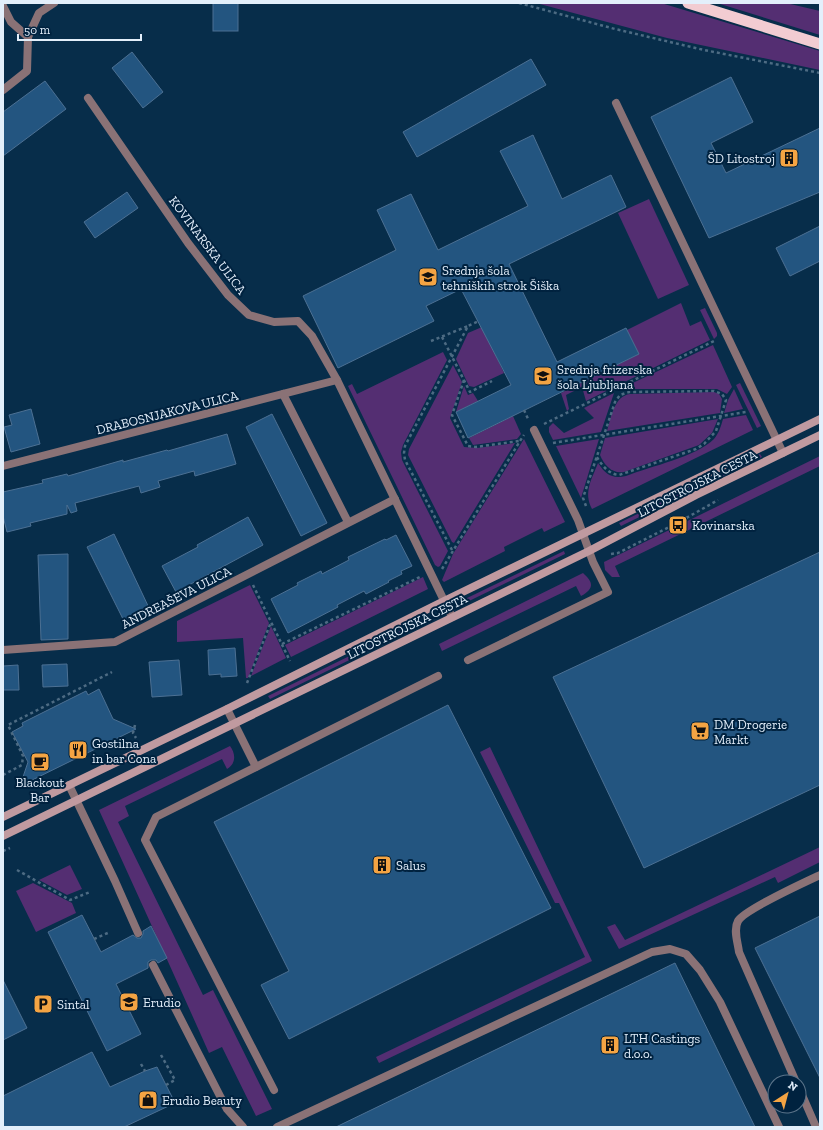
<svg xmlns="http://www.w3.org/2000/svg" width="823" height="1130" font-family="'Zilla Slab',serif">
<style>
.green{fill:#542e72}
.building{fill:#235580;stroke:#4c7093}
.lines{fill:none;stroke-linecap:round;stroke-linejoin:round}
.path{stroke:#4d6b83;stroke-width:2.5;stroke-dasharray:3 3;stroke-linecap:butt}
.service{stroke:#8a7276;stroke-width:8}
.minor{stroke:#8a7276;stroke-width:8}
.secondary{stroke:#c09aa0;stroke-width:8}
.trunk{stroke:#f2ccd2;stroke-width:11}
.labels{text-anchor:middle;stroke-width:4;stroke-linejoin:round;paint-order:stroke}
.poi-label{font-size:13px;fill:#e3effb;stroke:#00223f;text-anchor:start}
.street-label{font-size:13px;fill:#e3effb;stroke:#00223f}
</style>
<rect width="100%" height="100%" fill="#072d4a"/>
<!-- green -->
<g class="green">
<path d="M536,3H661L820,51V70L667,38Z"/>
<path d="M717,3H786L820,11V35Z"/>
<path d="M649,199L689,285L658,299L618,213Z"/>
<path d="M681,303L690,326L701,321L710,340L586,401L582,387L566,395L569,409L567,411L561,393L639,354L627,330Z"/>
<path d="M705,308L717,333V336L714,339L700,310Z"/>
<path d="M482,327L504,373L474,387L469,386L456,359L468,333Z"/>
<path d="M713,345L732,387L727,394L717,389H620Z"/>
<path d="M443,352L447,360L403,445L401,452L402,460L448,551L440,566L438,567L435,565L348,386L352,384L357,394Z"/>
<path d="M453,365L462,382L450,418L464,447L477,448L515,443L454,543L452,542L408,455L409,449Z"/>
<path d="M740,383L761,426L757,428L736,385Z"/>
<path d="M464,386L468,395L473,393L478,401L456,412Z"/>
<path d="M734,389L743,409L724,413L728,400Z"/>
<path d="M714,392L719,394L722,399L720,413L607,431C611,418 614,396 630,394Z"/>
<path d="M614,393L601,432L553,440L549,432V427L553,423L564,433L594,418L584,408Z"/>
<path d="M746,415L753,430L592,509C583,492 592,479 598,463C606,475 612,479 626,476C651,466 696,457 714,439C719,433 721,426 723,419Z"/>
<path d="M513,416L521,434L517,439L473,445L469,438Z"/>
<path d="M718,419L712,433L699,445L624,472C612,474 604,465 600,455L605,438Z"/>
<path d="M524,439L565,522L544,532L542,528L504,547L505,551L444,582L442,580L453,554Z"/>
<path d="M599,439L581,498L556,446Z"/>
<path d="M760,454L762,457L621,526L619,523Z"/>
<path d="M820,456V466L615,566L620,577H612L605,570L604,562Z"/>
<path d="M564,551L565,554L467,602L465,599Z"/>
<path d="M583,573C593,582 595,588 581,596L576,586L442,651L439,644Z"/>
<path d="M423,577L428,589L291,657L285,645Z"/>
<path d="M250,585L269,623L248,678H246L243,638L177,642V621Z"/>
<path d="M429,617L431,620L270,699L268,696Z"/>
<path d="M271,626L286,658L251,676Z"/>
<path d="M230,746C236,754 236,764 227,769L222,759L125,806L129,816L118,822L203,995L213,990L272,1109L256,1116L222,1047L209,1053C173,972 136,891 99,810Z"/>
<path d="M490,747L592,961L379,1063L376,1057L585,957L559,903H555L480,752Z"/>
<path d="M820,847V862L778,883L775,877L619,949L607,927L615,924L625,940Z"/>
<path d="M70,865L82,889L67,895L39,880Z"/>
<path d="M33,883L72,903L76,913L36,932L16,891Z"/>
</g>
<!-- building -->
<g class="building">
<rect x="213" y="3" width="25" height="28"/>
<path d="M132,52L163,92L143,108L112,68Z"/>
<path d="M531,59L546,85L417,157L403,132Z"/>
<path d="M731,77L753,122L711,143L726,173L820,128V192L709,238L651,117Z"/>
<path d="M45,81L66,109L3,156V112Z"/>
<path d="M533,135L562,199L611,175L626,207L509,264L557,362L626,328L639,354L468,438L456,412L511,385L461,289L426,306L434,321L338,368L303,296L396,250L377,210L411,194L438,250L528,206L500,151Z"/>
<path d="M127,192L138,208L95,238L84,222Z"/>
<path d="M820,226V261L790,276L776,248Z"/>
<path d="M31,409L40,444L11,452L4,427L12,425L9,415Z"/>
<path d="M272,414L327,523L301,536L246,427Z"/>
<path d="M227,434L236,464L195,476L194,471L158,481L160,487L141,493L139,486L75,503L77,511L71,513L67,505V514L30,523L31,526L7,532L3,516V492L43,483L42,480L67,474L68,476L123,460V462L167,450L168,451Z"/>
<path d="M248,517L263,545L176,592L162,566L198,547L197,545Z"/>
<path d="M114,534L150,610L125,623L87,547Z"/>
<path d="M396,535L412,566L401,571L402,574L388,581L389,582L366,594L364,591L337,605L338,607L288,633L271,599L298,585L297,583L321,571L322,574L349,560L348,557L385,539L386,540Z"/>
<path d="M820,552V785L644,868L553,677Z"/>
<path d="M68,554V639L41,640L38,555Z"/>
<path d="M235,648L237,676L221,677V674L209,675L208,650Z"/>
<path d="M179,660L182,695L152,697L149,662Z"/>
<path d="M67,664L68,686L43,687L42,665Z"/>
<path d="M18,665L19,690H3V666Z"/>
<path d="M99,689L113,719L136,729L20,786L28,762L12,732L23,726L22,723L86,691L88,695Z"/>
<path d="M448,705L551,908L289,1039L261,985L289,971L214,822Z"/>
<path d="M82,915L101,952L133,935L137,938H141L143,934V931L151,926L167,958L158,963L156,960H151L148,962V968L116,984L141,1034L107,1051L48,932Z"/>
<path d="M820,916V1078L755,948Z"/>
<path d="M675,963L755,1127H336Z"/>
<path d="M3,980L27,1028L3,1040Z"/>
<path d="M92,1052L110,1087L145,1071L157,1067L175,1103L124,1127H3V1096Z"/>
</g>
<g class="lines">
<!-- path -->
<g class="path">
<path d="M519,3L615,29L704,50L820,73"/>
<path d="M442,337L470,392L492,381"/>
<path d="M431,341L468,326"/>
<path d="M464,380L452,415L468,446L476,447L519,441"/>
<path d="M524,410L529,421"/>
<path d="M544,424L716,340"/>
<path d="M553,443L746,412"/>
<path d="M586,506L583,498L615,402L620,395L629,392L714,391L722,394L726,400L716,431L704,444L696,449L619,475C608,474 602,465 596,456"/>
<path d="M452,550L405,460L404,453L405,446L468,326L479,321"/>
<path d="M611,554L618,553L681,521L718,500"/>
<path d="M442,569L520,441L524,435"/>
<path d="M253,585L290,661"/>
<path d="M282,644L420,577"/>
<path d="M247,683L271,622"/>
<path d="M135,725L133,733L136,738"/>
<path d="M3,775L22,765L23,756L8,725L112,672"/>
<path d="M3,851L10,848"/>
<path d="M17,870L70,900L90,892"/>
<path d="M94,939L110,932"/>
<path d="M161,1055L175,1080L166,1085"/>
<path d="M141,1064L145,1071"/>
</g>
<!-- service -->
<g class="service">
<path d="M3,6L11,22L28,37L27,71L3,90"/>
<path d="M28,37L39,13L54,3"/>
<path d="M88,98L188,243L228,295L249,315L274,322L298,321L312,336L337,380"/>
<path d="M468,660L608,592L593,562L578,520L534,430"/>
<path d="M227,709L256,767"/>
<path d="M69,785L115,881L138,933"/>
<path d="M153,965L220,1096L227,1109L243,1127"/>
<path d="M796,1082L739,952C738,943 733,930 738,921C744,910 805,882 820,875"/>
<path d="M799,1088L816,1127"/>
<path d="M274,1090L145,840L156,817L438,676"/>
<path d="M277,1127L652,952L670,949L686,954L700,970L720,1002L779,1127"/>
</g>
<!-- minor -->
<g class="minor">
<path d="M616,103L783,453"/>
<path d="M283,394L348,522"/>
<path d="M3,466L337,380L452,617"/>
<path d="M3,650L115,642L395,499"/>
</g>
<!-- secondary -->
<g class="secondary">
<path d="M3,817L227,709L444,601L820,419"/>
<path d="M3,836L589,551L696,495L820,435"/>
</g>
<!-- trunk -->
<path class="trunk" d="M688,3L820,44"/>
</g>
<!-- icons -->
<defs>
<symbol id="building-square" viewBox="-11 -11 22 22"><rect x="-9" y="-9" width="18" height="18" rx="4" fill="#f4a443" stroke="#00223f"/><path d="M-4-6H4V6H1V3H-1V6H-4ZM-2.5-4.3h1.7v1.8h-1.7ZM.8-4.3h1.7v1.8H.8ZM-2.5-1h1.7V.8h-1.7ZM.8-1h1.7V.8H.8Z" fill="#111"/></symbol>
<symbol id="school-square" viewBox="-11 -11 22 22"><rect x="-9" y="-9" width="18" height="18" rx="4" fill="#f4a443" stroke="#00223f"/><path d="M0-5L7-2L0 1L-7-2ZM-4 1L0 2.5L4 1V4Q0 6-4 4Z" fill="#111"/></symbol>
<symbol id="bus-square" viewBox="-11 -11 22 22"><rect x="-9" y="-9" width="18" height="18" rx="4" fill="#f4a443" stroke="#00223f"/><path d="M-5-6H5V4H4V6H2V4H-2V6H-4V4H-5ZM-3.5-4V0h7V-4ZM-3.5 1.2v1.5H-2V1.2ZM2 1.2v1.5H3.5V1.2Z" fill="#111"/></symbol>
<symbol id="supermarket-square" viewBox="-11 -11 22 22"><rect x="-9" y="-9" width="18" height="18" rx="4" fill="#f4a443" stroke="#00223f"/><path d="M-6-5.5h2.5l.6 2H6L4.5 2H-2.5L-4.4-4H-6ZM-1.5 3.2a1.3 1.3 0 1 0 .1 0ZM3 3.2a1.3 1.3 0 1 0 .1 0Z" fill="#111"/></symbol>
<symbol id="restaurant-square" viewBox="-11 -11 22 22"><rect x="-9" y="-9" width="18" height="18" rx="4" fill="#f4a443" stroke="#00223f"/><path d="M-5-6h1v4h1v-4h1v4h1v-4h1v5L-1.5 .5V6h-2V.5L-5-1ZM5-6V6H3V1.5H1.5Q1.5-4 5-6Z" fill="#111"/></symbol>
<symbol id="cafe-square" viewBox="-11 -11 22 22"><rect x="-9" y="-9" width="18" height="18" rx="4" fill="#f4a443" stroke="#00223f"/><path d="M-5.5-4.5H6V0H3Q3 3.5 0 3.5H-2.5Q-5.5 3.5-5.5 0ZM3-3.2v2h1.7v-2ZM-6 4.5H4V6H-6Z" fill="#111"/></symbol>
<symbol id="parking-square" viewBox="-11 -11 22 22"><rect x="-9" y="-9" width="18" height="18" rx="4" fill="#f4a443" stroke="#00223f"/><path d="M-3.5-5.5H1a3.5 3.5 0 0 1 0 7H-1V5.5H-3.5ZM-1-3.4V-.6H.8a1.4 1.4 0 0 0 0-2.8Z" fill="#111"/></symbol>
<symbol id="shop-square" viewBox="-11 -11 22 22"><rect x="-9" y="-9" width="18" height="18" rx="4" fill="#f4a443" stroke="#00223f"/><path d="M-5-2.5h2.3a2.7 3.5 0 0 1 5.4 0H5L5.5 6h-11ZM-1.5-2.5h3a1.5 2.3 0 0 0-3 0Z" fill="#111"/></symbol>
</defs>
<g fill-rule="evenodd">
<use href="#building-square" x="778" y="147" width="22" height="22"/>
<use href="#school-square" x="417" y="266" width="22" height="22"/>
<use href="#school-square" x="532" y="365" width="22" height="22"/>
<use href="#bus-square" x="667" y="514" width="22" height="22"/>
<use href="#supermarket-square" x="689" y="720" width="22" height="22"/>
<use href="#restaurant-square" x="67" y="739" width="22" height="22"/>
<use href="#cafe-square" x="29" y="751" width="22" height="22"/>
<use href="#building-square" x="371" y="854" width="22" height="22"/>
<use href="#school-square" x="118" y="991" width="22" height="22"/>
<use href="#parking-square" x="32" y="993" width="22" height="22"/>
<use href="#building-square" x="599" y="1034" width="22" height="22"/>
<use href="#shop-square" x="137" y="1089" width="22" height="22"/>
</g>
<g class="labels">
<!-- poi labels -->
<g class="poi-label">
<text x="775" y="163" text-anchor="end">ŠD Litostroj</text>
<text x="442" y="275">Srednja šola<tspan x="442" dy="15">tehniških strok Šiška</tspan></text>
<text x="557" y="374">Srednja frizerska<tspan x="557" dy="15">šola Ljubljana</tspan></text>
<text x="692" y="530">Kovinarska</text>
<text x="714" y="729">DM Drogerie<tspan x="714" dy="15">Markt</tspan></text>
<text x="92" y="748">Gostilna<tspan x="92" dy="15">in bar Cona</tspan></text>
<text x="40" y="787" text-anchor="middle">Blackout<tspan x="40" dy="15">Bar</tspan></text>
<text x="396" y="870">Salus</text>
<text x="143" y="1007">Erudio</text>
<text x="57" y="1009">Sintal</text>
<text x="624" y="1043">LTH Castings<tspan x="624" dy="15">d.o.o.</tspan></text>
<text x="162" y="1105">Erudio Beauty</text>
</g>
<!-- street labels -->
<g class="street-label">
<text transform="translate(208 245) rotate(53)" y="5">KOVINARSKA ULICA</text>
<text transform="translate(167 412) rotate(-14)" y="5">DRABOSNJAKOVA ULICA</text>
<text transform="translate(697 483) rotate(-27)" y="5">LITOSTROJSKA CESTA</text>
<text transform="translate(176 597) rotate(-27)" y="5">ANDREAŠEVA ULICA</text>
<text transform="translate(407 626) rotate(-26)" y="5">LITOSTROJSKA CESTA</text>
</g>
</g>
<!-- border -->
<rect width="823" height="1130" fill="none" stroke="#e3effb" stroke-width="8"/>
<!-- north arrow -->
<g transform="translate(787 1094) rotate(36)"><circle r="19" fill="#00223f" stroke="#5b748a"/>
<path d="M0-3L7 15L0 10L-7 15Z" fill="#f4a443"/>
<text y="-6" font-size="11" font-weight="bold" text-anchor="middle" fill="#e3effb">N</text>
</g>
<!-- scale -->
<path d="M18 34v6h123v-6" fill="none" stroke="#e3effb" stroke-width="2"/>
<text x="24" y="34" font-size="12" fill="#e3effb" stroke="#00223f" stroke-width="3" paint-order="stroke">50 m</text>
</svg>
